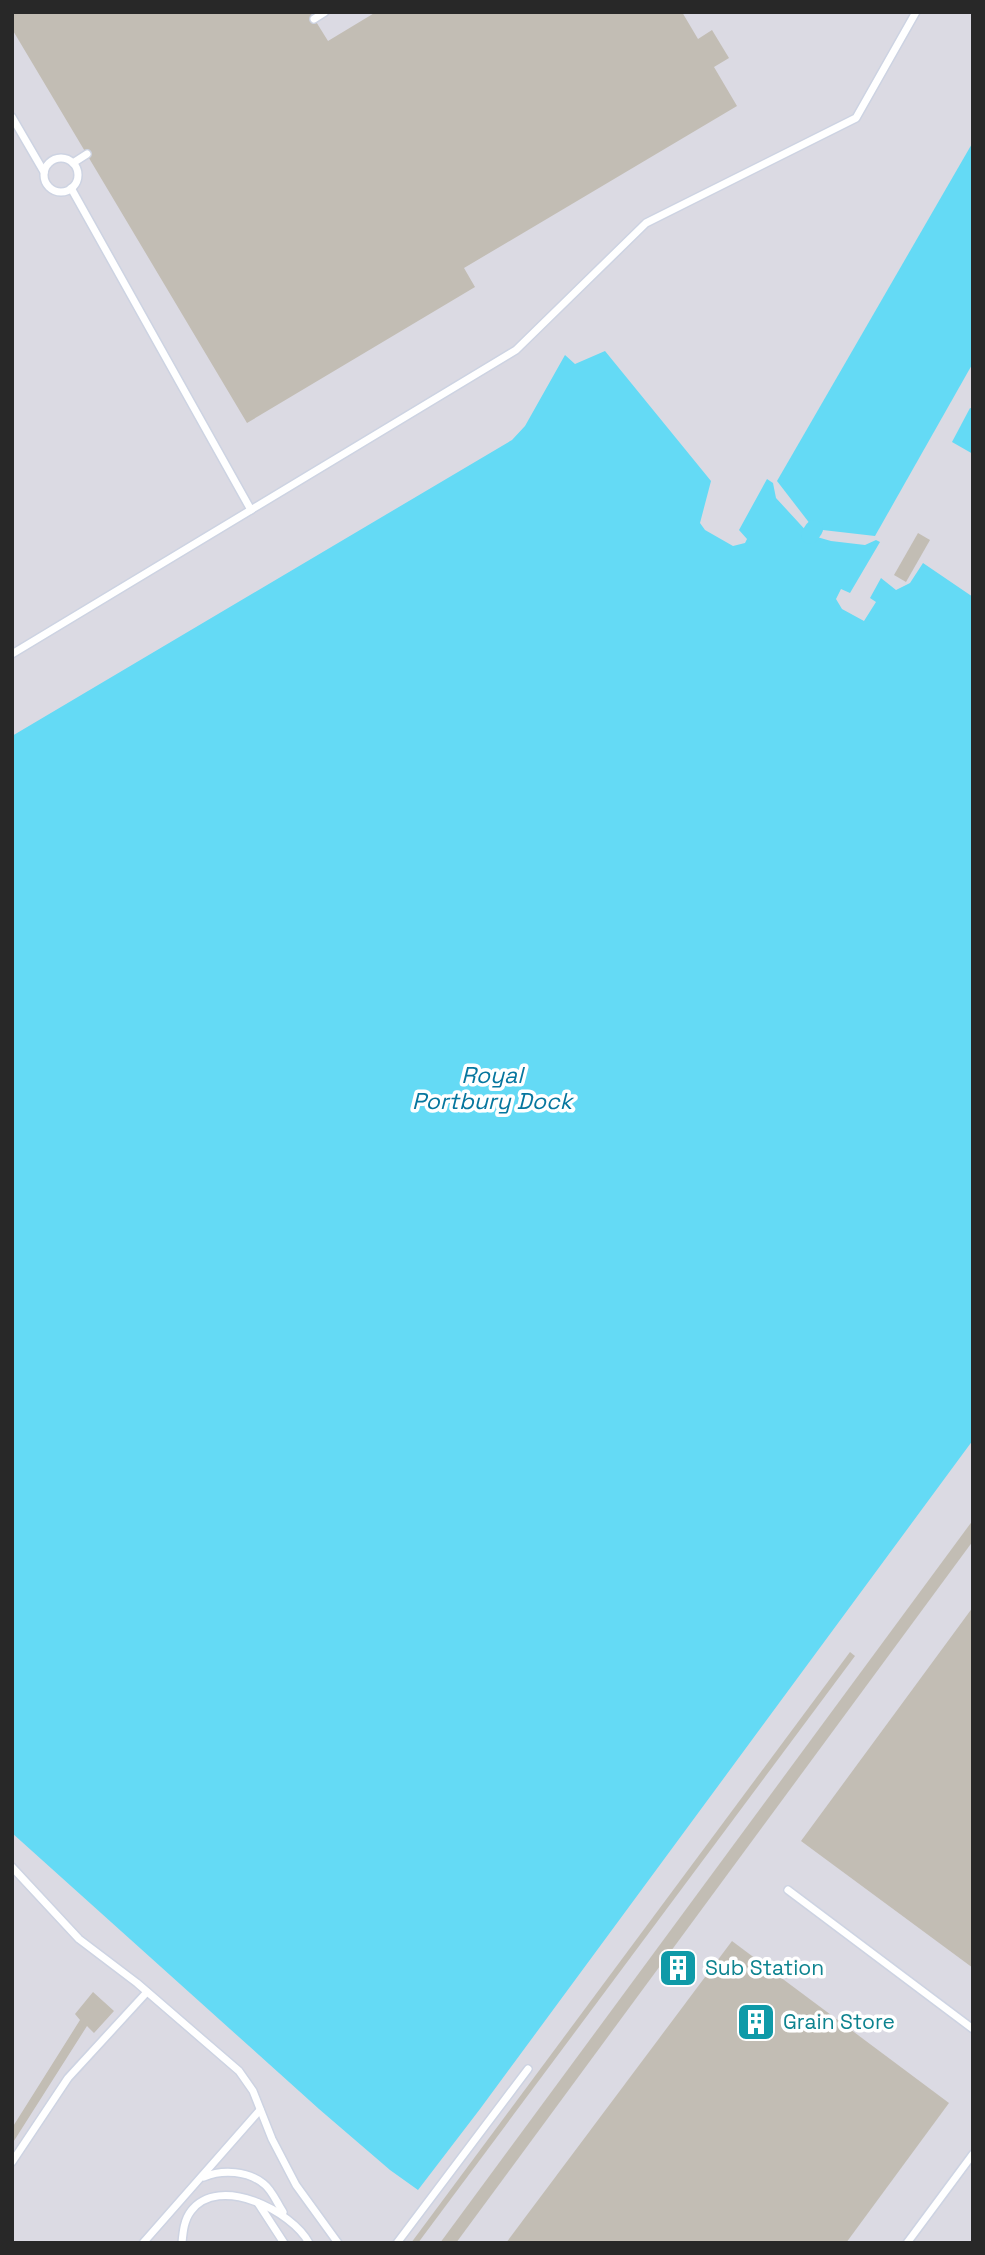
<svg xmlns="http://www.w3.org/2000/svg" width="985" height="2255" font-family="'Space Grotesk',sans-serif">
<style>
.industrial{fill:#dbdae3}
.water{fill:#64daf5}
.lines{fill:none;stroke-linecap:round;stroke-linejoin:round}
.canal{stroke:#64daf5;stroke-width:18}
.building{fill:#c2bdb4}
.service-casing{stroke:#cdd3e2;stroke-width:10}
.service{stroke:#fff;stroke-width:7}
.labels{text-anchor:middle;stroke-width:7;stroke-linejoin:round;paint-order:stroke}
.culture-label{font-size:21px;fill:#0d838f;stroke:#fff;text-anchor:start}
.water-label{font-size:23px;font-style:italic;fill:#06769e;stroke:#fff}
</style>
<rect width="100%" height="100%" fill="#ebe1d8"/>
<!-- industrial -->
<rect class="industrial" x="12" y="12" width="961" height="2231"/>
<!-- water -->
<g class="water">
<path d="M973,142V363L875,536L814,529L777,481Z"/>
<path d="M605,351L711,481L700,523L705,530L733,546L745,543L747,539L739,530L767,479L773,483L776,498L810,535L831,541L865,545L876,540L880,542L850,593L841,589L836,599L842,609L864,621L876,602L870,598L881,578L896,590L910,583L923,563L973,597V1440L480,2109L418,2190L390,2170L319,2109L12,1833V736L512,440L525,426L565,355L575,364Z"/>
<path d="M970,408L973,409V454L952,442Z"/>
</g>
<g class="lines">
<!-- canal -->
<path class="canal" d="M810,535L814,529"/>
</g>
<!-- building -->
<g class="building">
<path d="M12,12H310L328,41L376,12H682L698,39L712,30L729,58L714,67L737,106L464,268L475,287L247,423L12,29Z"/>
<path d="M918,533L930,540L906,582L894,575Z"/>
<path d="M973,1520V1541L456,2243H440Z"/>
<path d="M973,1607V1968L801,1841Z"/>
<path d="M850,1652L855,1656L418,2243H411Z"/>
<path d="M732,1941L949,2103L846,2243H506Z"/>
<path d="M678,1949L697,1962L678,1986L660,1973Z"/>
<path d="M93,1992L114,2011L94,2033L87,2026L12,2144V2128L80,2020L75,2014Z"/>
</g>
<g class="lines">
<defs>
<g id="service">
<path d="M314,19L325,12"/>
<path d="M12,117L44,172"/>
<circle cx="61" cy="175" r="17"/>
<path d="M73,163L87,154"/>
<path d="M71,188L251,510"/>
<path d="M12,654L516,350L646,223L856,118L916,12"/>
<path d="M12,1867L79,1939L137,1983L239,2071L253,2091L272,2139L296,2185L338,2243"/>
<path d="M788,1890L973,2029"/>
<path d="M12,2162L68,2078L147,1992"/>
<path d="M204,2177C223,2169 248,2171 264,2184C272,2190 277,2203 283,2212"/>
<path d="M258,2203L284,2243"/>
<path d="M143,2243L260,2110"/>
<path d="M182,2243C183,2232 184,2220 191,2211C219,2174 292,2211 309,2243"/>
<path d="M397,2243L528,2069"/>
<path d="M907,2243L973,2154"/>
</g>
</defs>
<!-- service casing -->
<use href="#service" class="service-casing"/>
<!-- service -->
<use href="#service" class="service"/>
</g>
<!-- icons -->
<defs>
<symbol id="building-square" viewBox="-11 -11 22 22"><rect x="-9" y="-9" width="18" height="18" rx="4" fill="#0f9aa8" stroke="#fff"/><path d="M-4-6H4V6H1V3H-1V6H-4ZM-2.5-4.3h1.7v1.8h-1.7ZM.8-4.3h1.7v1.8H.8ZM-2.5-1h1.7V.8h-1.7ZM.8-1h1.7V.8H.8Z" fill="#fff"/></symbol>
</defs>
<g fill-rule="evenodd">
<use href="#building-square" x="656" y="1946" width="44" height="44"/>
<use href="#building-square" x="734" y="2000" width="44" height="44"/>
</g>
<g class="labels">
<!-- culture labels -->
<g class="culture-label">
<text x="705" y="1975">Sub Station</text>
<text x="783" y="2029">Grain Store</text>
</g>
<!-- water labels -->
<g class="water-label">
<text x="492" y="1083">Royal<tspan x="492" dy="26">Portbury Dock</tspan></text>
</g>
</g>
<!-- border -->
<rect width="985" height="2255" fill="none" stroke="#282828" stroke-width="28"/>
</svg>
